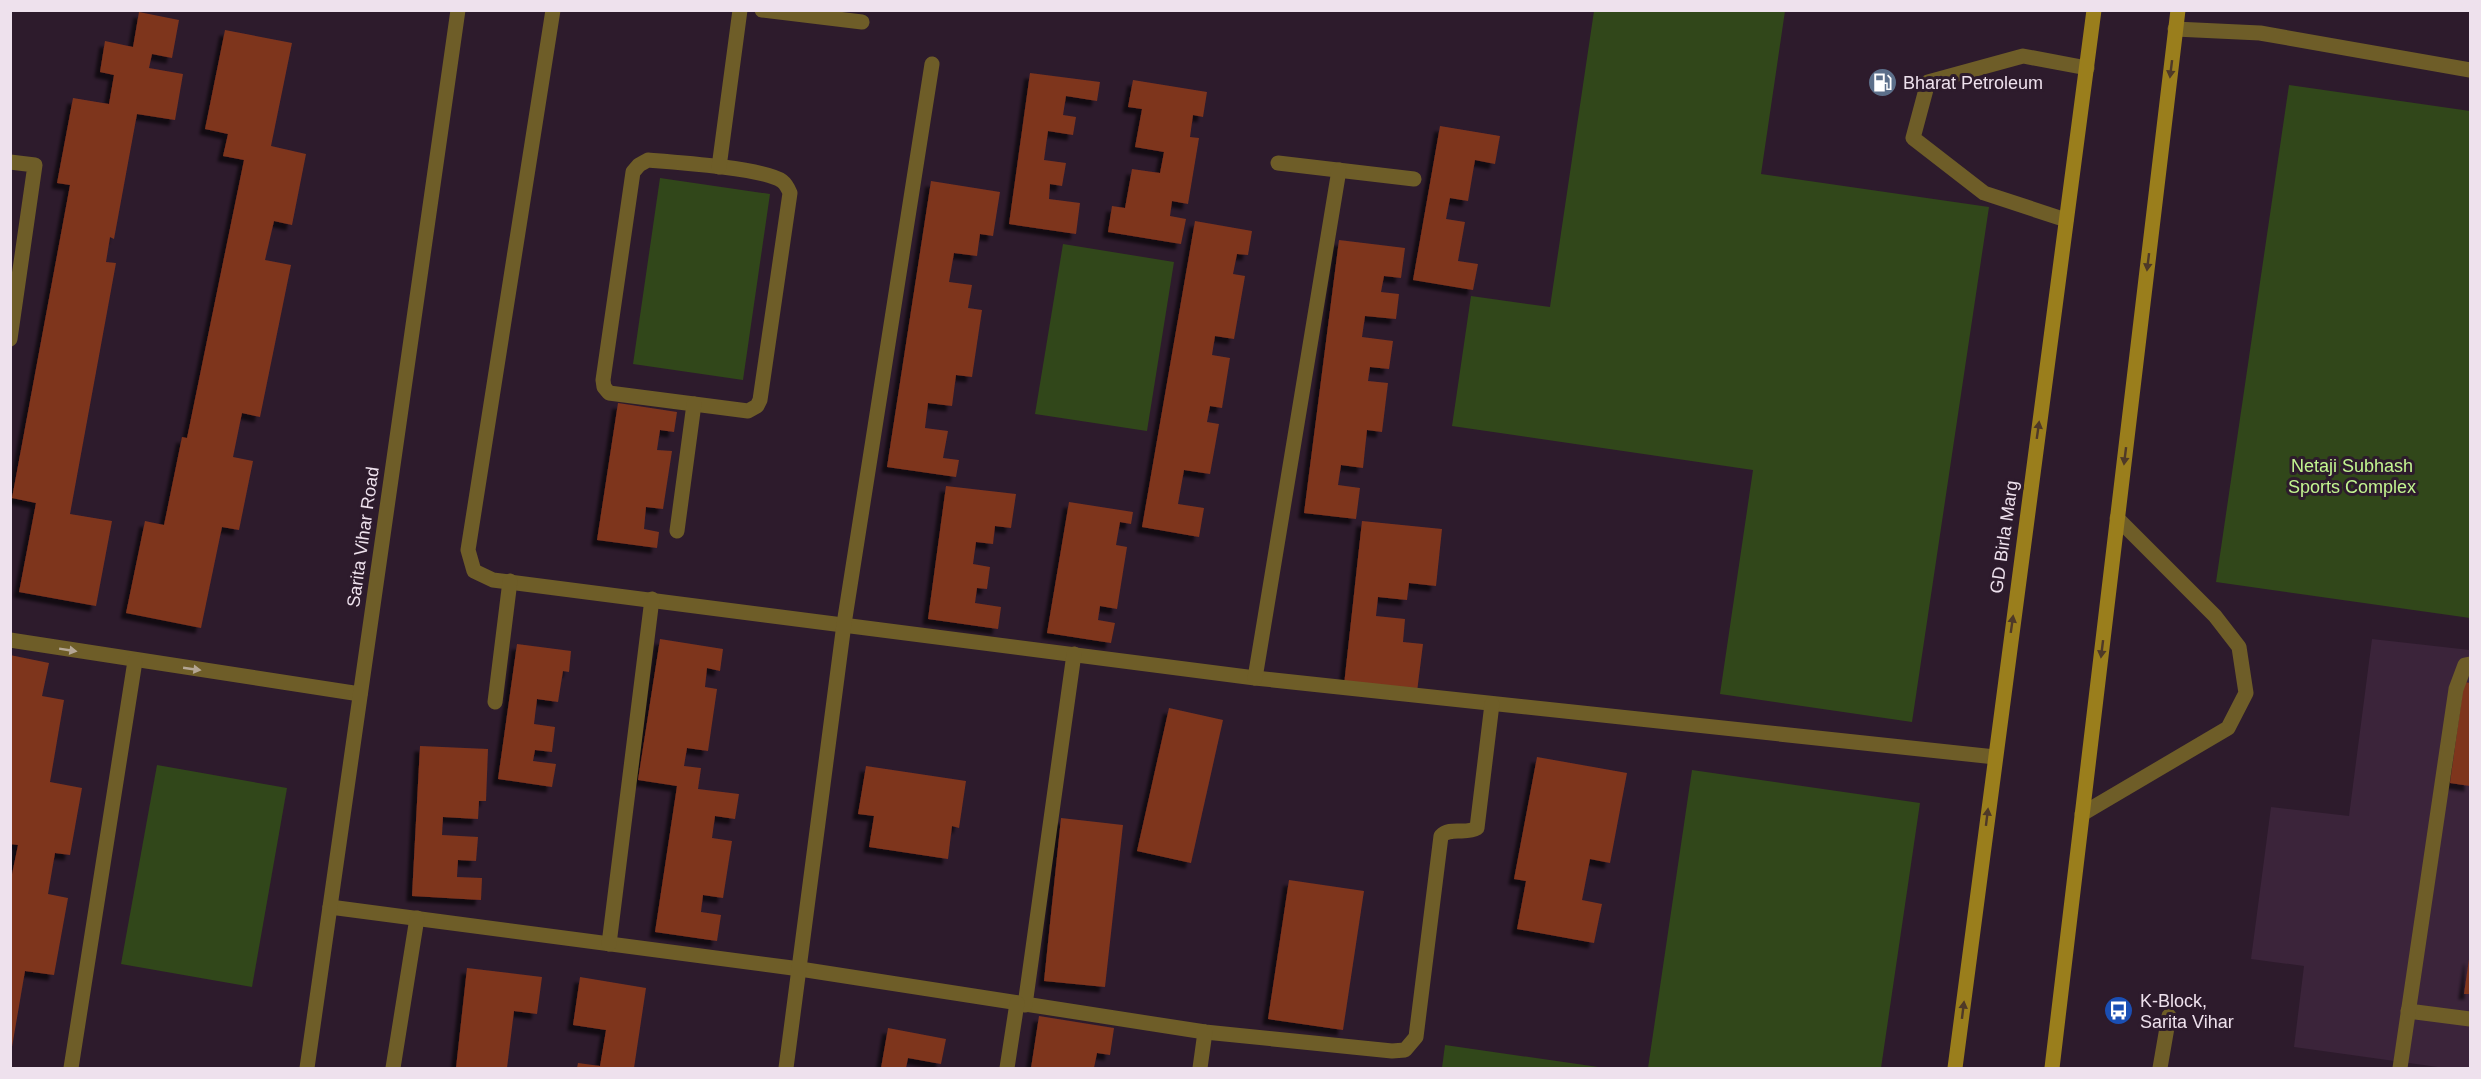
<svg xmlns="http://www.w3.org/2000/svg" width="2481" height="1079" font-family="Helvetica,sans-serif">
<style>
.built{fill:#3b243a}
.green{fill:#31471a}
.building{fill:#7e341f;filter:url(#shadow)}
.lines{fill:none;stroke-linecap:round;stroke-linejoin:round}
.service{stroke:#6e5d28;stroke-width:15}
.minor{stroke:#6e5d28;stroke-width:15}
.tertiary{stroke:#6e5d28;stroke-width:15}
.secondary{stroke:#9a7e1c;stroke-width:15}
.oneway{fill:#4e3927}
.oneway2{fill:#b4a694}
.labels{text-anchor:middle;stroke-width:6;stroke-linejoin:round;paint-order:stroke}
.poi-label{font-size:18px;fill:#eee1ed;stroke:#2d1b2c;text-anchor:start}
.park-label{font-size:18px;fill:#c2f490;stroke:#2d1b2c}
.street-label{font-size:18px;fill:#eee1ed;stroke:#2d1b2c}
</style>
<defs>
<filter id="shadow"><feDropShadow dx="-5.5" dy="5.5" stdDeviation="1.5" flood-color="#0009"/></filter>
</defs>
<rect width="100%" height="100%" fill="#2d1b2c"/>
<!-- built -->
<path class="built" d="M2372,639L2470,650V1068H2445L2294,1047L2304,966L2251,959L2271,807L2349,816Z"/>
<!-- green -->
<g class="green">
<path d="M1594,11H1785L1761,174L1989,207L1912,722L1720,694L1753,470L1452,426L1471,296L1550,307Z"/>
<path d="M2289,85L2470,111V618L2216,582Z"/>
<path d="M660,178L770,194L743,380L633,364Z"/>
<path d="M1063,244L1174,262L1147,431L1035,414Z"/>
<path d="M157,765L287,788L252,987L121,964Z"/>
<path d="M1692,770L1920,803L1881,1068H1648Z"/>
<path d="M1445,1045L1605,1068H1442Z"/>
</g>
<!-- building -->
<g class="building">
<path d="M139,12L179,20L172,58L152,54L149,68L183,74L175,120L137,114L114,239L110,237L106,262L116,263L70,514L112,521L96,606L19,592L36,503L12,498L70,185L57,183L73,98L109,104L114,75L100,72L105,41L133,47Z"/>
<path d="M225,30L292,43L271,146L306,154L292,225L274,221L265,260L291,265L260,417L242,413L233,457L253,461L239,530L222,527L201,628L126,613L145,521L164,525L182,437L187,438L244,160L223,156L228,134L205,129Z"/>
<path d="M1030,73L1100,82L1097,101L1066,96L1063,115L1076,117L1073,135L1048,131L1044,160L1066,163L1062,186L1050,184L1049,199L1080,203L1076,234L1009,224Z"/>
<path d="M1133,80L1207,92L1203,117L1193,115L1190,137L1199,138L1188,204L1172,201L1170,216L1186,219L1181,244L1108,232L1112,206L1125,208L1132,169L1160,173L1164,152L1135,147L1142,109L1128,107Z"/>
<path d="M1440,126L1500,136L1495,164L1475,160L1468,201L1450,198L1446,219L1465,222L1458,261L1478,264L1473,290L1413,280Z"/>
<path d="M931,181L1000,192L993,236L980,234L977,256L954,253L949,282L972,285L968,308L982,310L972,377L956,375L952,406L928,403L925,428L948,431L943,458L959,460L956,477L887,467Z"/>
<path d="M1195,221L1252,231L1248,255L1237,254L1233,274L1245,276L1234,339L1215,336L1212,355L1230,358L1222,408L1210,406L1207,422L1219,424L1210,474L1184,470L1178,504L1204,508L1199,537L1142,527Z"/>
<path d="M1339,240L1405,248L1401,278L1384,276L1381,292L1399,294L1396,319L1365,316L1362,337L1393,341L1389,369L1370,367L1368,381L1388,383L1382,432L1367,430L1363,468L1341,465L1338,485L1360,488L1356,519L1304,513Z"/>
<path d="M618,403L677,412L674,432L660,430L657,450L672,451L663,509L646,507L644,529L659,532L657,548L597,540Z"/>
<path d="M946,486L1016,494L1011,528L995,526L993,544L976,542L973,564L990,567L987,589L977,588L975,603L1001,607L998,629L928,619Z"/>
<path d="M1069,502L1133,512L1131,524L1120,522L1116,545L1127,547L1117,609L1100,606L1098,620L1115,623L1111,643L1047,633Z"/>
<path d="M1362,521L1442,529L1436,586L1409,583L1407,600L1378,597L1376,616L1405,619L1403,642L1423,644L1417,692L1344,685Z"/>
<path d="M660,639L723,649L720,671L707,668L705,687L717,689L708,751L687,748L684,766L701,768L698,789L739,794L735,819L715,816L712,838L732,841L723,898L703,895L701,912L721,915L717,941L655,932L677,786L638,780Z"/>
<path d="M517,644L571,651L569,672L563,671L558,702L537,699L534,724L555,727L552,752L535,750L533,761L556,764L552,787L498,779Z"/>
<path d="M10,655L49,663L42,696L64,700L50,782L82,788L70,855L55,853L48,894L68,898L54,975L25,971L12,1047L10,884L18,845L10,844Z"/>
<path d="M2464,682L2470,683V786L2450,783Z"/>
<path d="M1169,708L1223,720L1191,863L1137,851Z"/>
<path d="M420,746L488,749L486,801H479L478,819L443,817L442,835L478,837L476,861L458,860L457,877L482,878L481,900L412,896Z"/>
<path d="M1537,757L1627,773L1610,863L1590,859L1582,900L1602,904L1594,943L1517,929L1526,881L1514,879Z"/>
<path d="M866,766L966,781L959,828L952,826L948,859L869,847L874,816L858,814Z"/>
<path d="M1061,818L1123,825L1105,987L1044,981Z"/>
<path d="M1289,880L1364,891L1343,1030L1268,1019Z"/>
<path d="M2469,959H2470V994H2464Z"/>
<path d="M467,968L542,977L537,1014L514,1011L507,1068H456Z"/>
<path d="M580,977L646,988L634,1068H577L578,1063L600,1066L606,1030L573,1025Z"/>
<path d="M1039,1016L1114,1028L1110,1055L1097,1053L1094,1068H1031Z"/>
<path d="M888,1028L946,1039L941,1064L908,1058L906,1068H881Z"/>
</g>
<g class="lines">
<!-- service -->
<g class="service">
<path d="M2066,220L1984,193L1913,138L1928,82L2023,56L2087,68"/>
<path d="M2408,1011L2470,1019"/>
<path d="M2160,1068L2169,1016"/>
<path d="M2400,1068L2456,689L2465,665L2470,664"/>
</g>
<!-- minor -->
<g class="minor">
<path d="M553,10L468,550L474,571L493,580L1255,678L1995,757"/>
<path d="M762,10L862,22"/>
<path d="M2175,29L2260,33L2470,70"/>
<path d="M648,160C674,162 764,168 782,181C786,184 788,188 790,193L760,400L757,406L748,411L609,393L604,387L603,380L633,172L639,165Z"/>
<path d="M10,162L35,165L10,339"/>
<path d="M1278,163L1414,179"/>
<path d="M719,167L740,10"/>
<path d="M677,531L694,404"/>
<path d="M10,640L360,694"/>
<path d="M1255,678L1339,170"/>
<path d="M495,702L510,581"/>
<path d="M2082,814L2228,728L2246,693L2239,647L2215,616L2117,518"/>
<path d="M330,907L800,969L1205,1032L1392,1051L1405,1050L1416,1037L1441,836C1450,826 1466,835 1477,828L1492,704"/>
<path d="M609,944L652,599"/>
<path d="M1025,1005L1074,654"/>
<path d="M71,1068L135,661"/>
<path d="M393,1068L417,918"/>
<path d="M786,1068L844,624L932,64"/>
<path d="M1007,1068L1017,1003"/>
<path d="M1200,1068L1205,1032"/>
</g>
<!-- tertiary -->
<path class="tertiary" d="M307,1068L458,10"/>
<!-- secondary -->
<g class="secondary">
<path d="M1955,1068L2094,10"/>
<path d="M2052,1068L2178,10"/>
</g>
</g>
<!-- one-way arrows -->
<defs><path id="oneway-solid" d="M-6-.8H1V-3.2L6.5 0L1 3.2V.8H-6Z" transform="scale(1.5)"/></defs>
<g class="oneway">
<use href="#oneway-solid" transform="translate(2171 69) rotate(97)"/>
<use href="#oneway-solid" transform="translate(2148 262) rotate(97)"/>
<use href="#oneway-solid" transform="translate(2038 430) rotate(-82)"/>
<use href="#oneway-solid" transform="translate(2125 456) rotate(97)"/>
<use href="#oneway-solid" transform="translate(2012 624) rotate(-82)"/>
<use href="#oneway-solid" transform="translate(2102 649) rotate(97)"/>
<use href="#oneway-solid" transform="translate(1987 817) rotate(-83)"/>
<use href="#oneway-solid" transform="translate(1963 1010) rotate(-83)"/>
</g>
<g class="oneway2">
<use href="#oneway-solid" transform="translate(68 650) rotate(9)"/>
<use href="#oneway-solid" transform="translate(192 669) rotate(8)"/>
</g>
<!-- icons -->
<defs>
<symbol id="fuel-disc" viewBox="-11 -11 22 22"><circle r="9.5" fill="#5c6f8a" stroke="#2d1b2c"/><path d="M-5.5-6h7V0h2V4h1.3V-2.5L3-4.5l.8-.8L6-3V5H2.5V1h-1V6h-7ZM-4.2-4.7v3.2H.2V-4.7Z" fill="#fff"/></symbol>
<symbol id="bus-disc" viewBox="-11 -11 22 22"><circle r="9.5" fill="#1a4fb4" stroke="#2d1b2c"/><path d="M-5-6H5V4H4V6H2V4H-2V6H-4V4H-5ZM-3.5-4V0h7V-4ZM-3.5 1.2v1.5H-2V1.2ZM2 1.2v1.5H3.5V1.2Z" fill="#fff"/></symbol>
</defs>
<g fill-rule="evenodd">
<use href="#fuel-disc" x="1866" y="66" width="33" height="33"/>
<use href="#bus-disc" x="2102" y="994" width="33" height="33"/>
</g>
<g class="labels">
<!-- poi labels -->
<g class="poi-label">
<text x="1903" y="89">Bharat Petroleum</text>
<text x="2140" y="1007">K-Block,<tspan x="2140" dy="21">Sarita Vihar</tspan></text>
</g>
<!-- park labels -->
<g class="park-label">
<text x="2352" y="472">Netaji Subhash<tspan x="2352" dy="21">Sports Complex</tspan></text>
</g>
<!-- street labels -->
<g class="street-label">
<text transform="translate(363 537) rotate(-82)" y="6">Sarita Vihar Road</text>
<text transform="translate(2004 537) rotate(-82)" y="6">GD Birla Marg</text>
</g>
</g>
<!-- border -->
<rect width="2481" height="1079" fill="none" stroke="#eee1ed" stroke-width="24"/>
</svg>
